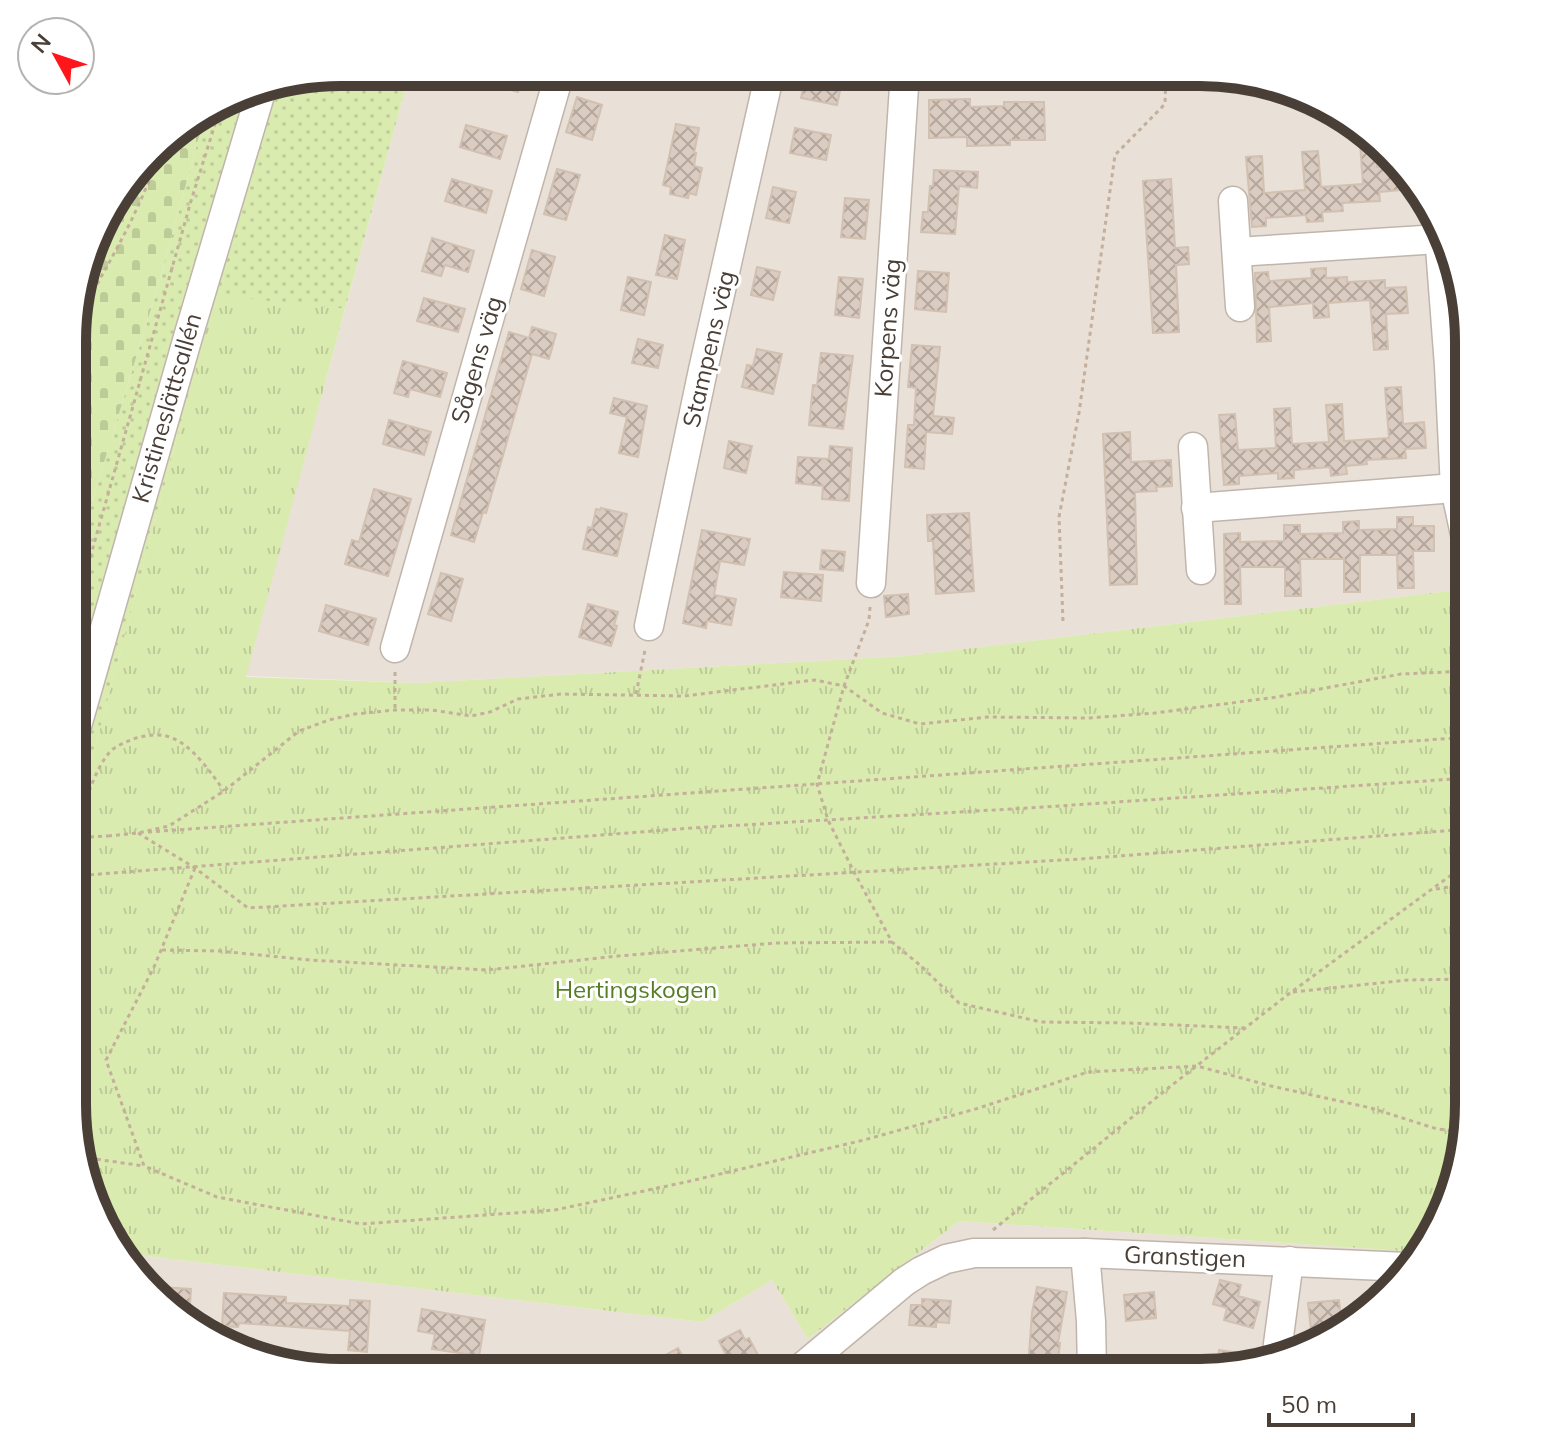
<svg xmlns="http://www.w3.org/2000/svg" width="1541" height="1445" font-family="Mulish,sans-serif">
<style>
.residential{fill:#e9e0d7}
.grass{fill:url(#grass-dots)}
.cemetery{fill:url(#cemetery-stones)}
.park{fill:url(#park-tufts)}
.building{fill:url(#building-cross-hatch);stroke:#d2c0b1;stroke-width:2}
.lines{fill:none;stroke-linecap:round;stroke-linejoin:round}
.minor-casing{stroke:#c1b5ab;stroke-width:31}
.path{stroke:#c4af9b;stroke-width:3;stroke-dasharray:4 4;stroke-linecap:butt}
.minor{stroke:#fff;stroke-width:28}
.path-bridge{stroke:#c4af9b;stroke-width:3;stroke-dasharray:4 4;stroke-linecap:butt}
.labels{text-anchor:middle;stroke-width:6;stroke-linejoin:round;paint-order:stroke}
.street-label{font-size:24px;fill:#493f37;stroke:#fff}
.park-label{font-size:24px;fill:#577e27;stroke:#fff}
.rim{fill:none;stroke:#493f37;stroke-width:10}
</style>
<defs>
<pattern id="grass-dots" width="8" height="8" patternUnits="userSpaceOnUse" patternTransform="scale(2)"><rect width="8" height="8" fill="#daebb0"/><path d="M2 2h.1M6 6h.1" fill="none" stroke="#bdcb98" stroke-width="1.8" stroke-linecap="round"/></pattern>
<pattern id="cemetery-stones" width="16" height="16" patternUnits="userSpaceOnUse" patternTransform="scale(2)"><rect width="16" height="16" fill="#daebb0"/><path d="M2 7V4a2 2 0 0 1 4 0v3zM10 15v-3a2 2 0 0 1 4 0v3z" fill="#bdcb98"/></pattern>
<pattern id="park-tufts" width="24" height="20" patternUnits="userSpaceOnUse" patternTransform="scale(2)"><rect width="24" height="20" fill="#daebb0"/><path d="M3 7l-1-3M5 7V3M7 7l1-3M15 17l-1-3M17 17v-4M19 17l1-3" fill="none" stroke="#bdcb98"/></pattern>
<pattern id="building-cross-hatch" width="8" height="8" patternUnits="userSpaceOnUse" patternTransform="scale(2)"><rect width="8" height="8" fill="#daccc1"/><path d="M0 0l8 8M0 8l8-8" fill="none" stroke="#b3a79e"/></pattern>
</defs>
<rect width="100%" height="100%" fill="#f5efe9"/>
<!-- residential -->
<g class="residential">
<path d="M410,72L1218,73L1320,100L1403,164L1448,237L1468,323L1469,492L1446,496L1458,590L906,656L417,683L245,676Z"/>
<path d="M959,1221L1419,1252L1377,1307L1303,1353L1217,1372L340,1373L222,1345L138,1281L121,1253L702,1322L772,1280L808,1339Z"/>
</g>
<!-- grass -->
<path class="grass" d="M341,72H410L345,309L215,296L74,827L76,554L158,286L205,115L254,86Z"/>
<!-- cemetery -->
<path class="cemetery" d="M205,115L158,286L76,554L77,289L108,206L164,138Z"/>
<!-- park -->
<path class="park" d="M215,295L345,309L246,677L417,683L906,656L1457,590L1446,496L1469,492V1105L1441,1223L1419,1252L959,1221L808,1339L772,1280L702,1322L121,1253L92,1207L73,1121L74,827Z"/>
<!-- building -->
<g class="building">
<path d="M465,72H524L518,92L464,77Z"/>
<path d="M806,74L842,81L837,105L801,98Z"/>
<path d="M577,97L602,105L592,140L566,132Z"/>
<path d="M970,99V107L1004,106V102H1044L1045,140H1010V145L967,146V137L929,138V100Z"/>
<path d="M676,124L699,128L694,153H696L694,166L702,168L696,195L689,193L688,198L670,194L671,187L663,185Z"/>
<path d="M466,125L507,136L500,159L460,147Z"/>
<path d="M795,128L831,135L826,160L790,153Z"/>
<path d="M1359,130L1376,143L1377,167L1398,165L1400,190L1379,192L1380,201L1342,203L1343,211L1322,212L1323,221L1307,222L1306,215L1266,218V226L1252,227L1246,157L1262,156L1264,193L1305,190L1302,152L1318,151L1321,187L1363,184Z"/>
<path d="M557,169L580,175L566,220L544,214Z"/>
<path d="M934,170L978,172L977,188L959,186L955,234L921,232L923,212H928L930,186H933Z"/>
<path d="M452,179L492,191L486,213L445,201Z"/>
<path d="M1171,179L1175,248L1188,247L1189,264L1176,265L1179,332L1153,333L1143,181Z"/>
<path d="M773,187L796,192L789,223L766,218Z"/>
<path d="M845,198L869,200L865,239L841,237Z"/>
<path d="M665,235L685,240L677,279L656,275Z"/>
<path d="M432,238L474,251L468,272L445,265L441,276L422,271Z"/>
<path d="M532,250L555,257L544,296L521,289Z"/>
<path d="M757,267L780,272L773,300L751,295Z"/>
<path d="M1326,268V278L1347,277V282L1385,280V288L1406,287L1408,313L1386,314L1388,349L1374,350L1370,300L1328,303L1329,317L1314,318L1313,303L1269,307L1271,341L1257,342L1255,273L1268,272L1269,281L1312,278L1311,269Z"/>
<path d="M918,271L949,273L946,312L915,309Z"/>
<path d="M628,277L651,282L644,315L621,310Z"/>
<path d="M839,277L863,279L859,318L835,315Z"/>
<path d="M424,298L465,309L458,332L417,321Z"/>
<path d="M532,327L556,334L549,359L532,354L500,466L486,513L483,512L474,542L451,535L509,332L529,338Z"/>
<path d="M638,339L663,345L658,368L632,363Z"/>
<path d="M912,345L940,347L933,416L954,418L952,434L926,432L924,469L905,467L908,425H914L916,388L908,387Z"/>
<path d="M757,349L782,354L773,394L742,387L747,365L753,366Z"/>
<path d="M821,353L853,356L843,429L809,425L813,385H817Z"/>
<path d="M403,361L447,373L440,397L410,389L408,397L394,393Z"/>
<path d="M1401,387L1403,424L1424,422L1426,448L1405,449L1406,458L1366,460L1367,464L1346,466L1347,474L1331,476L1330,467L1294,470V478L1278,479V473L1239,476V484L1224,485L1219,415L1235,414L1238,450L1276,448L1274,409L1290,408L1292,444L1329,442L1326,405L1342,404L1344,441L1389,438L1385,388Z"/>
<path d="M614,398L647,406L638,457L619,453L627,417L610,413Z"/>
<path d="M389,420L431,432L424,455L383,444Z"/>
<path d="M1130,432L1131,462L1171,460L1172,486L1156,487L1157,491L1135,492L1137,584L1110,585L1103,434Z"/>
<path d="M729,441L752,446L746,473L724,468Z"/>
<path d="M830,446L852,448L849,501L822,499L823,486L796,483L798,457L829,459Z"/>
<path d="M374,489L411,499L388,576L345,564L352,540L359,542Z"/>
<path d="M601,508L627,514L617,556L583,549L588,527L592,528L596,509L600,510Z"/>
<path d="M969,513L974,591L936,594L933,541H928L927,515Z"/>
<path d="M1397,517H1413V526H1434V551H1413L1414,588H1398L1397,555H1360V592H1344V559H1300L1301,596H1285V567H1240L1241,604H1225L1224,534L1240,533V542L1284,541V525H1300V534L1343,533V522L1359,521V530L1397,529Z"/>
<path d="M702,530L750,539L744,565L720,561L714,595L736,599L731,625L707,621L706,628L683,623Z"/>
<path d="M822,550L845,552L843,571L820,569Z"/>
<path d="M784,572L823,575L821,601L781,597Z"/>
<path d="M441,573L463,579L451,621L428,614Z"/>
<path d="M908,594L909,614L886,617L884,596Z"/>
<path d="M588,604L618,612L614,625L617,626L611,646L579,637Z"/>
<path d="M326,605L376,619L368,645L319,631Z"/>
<path d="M1220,1280L1241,1285L1238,1296L1260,1302L1253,1328L1224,1320L1227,1308L1213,1304Z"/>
<path d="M144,1286L191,1289L189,1320Z"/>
<path d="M1037,1287L1067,1292L1058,1343H1060L1057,1370L1028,1367L1032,1313Z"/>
<path d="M1154,1292L1156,1318L1126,1321L1124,1295Z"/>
<path d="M224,1293L286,1297V1303L350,1306V1300L370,1301L367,1352L348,1350L350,1331L239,1323L238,1327L222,1326Z"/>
<path d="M922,1299L951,1301L949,1323L936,1322V1327L909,1325L911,1305H922Z"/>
<path d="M1339,1300L1342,1326L1311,1330L1308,1303Z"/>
<path d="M422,1309L485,1320L479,1356L432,1349L435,1334L418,1331Z"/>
<path d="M740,1330L745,1340L749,1338L758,1355L747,1361L750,1366L735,1373L719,1341Z"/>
<path d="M678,1348L692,1373H633Z"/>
<path d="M1219,1350L1259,1356L1260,1363L1216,1372Z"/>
</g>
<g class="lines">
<defs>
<g id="minor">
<path d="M1233,201L1240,307"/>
<path d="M1438,221L1449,366L1455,488L1469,553"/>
<path d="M1237,252L1439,239"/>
<path d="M1193,447L1201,570"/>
<path d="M1196,508L1455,488"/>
<path d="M871,583L905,72"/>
<path d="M649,626L703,370L770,72"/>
<path d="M395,648L560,72"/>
<path d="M75,733L190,330L263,85"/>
<path d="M1085,1253L1091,1321L1092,1373"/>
<path d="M1276,1359L1289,1261"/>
<path d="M795,1373L904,1282L921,1271L946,1259L974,1253H1085L1407,1267"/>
</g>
</defs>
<!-- minor casing -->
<use href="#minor" class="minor-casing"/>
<!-- path -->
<g class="path">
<path d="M132,177L150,183"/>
<path d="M77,319C110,261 145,204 163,139"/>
<path d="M870,607L869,620L844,686L817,784L828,820L854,872L892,942L921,966L959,1003L1041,1022L1129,1023L1245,1028"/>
<path d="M75,611L191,201L221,105"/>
<path d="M1063,621L1059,517L1079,413L1115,155L1165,104L1166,73"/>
<path d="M395,672V710"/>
<path d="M636,694L645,650"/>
<path d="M148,832L1469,737"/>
<path d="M138,833L195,868L248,908L1080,859L1469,829"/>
<path d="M108,836L138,833L169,826L224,791L299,731L329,720L355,714L395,710H432L471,716L490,712L518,699L561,694L684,696L815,680L844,686L882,713L920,724L988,717L1089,718L1155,713L1277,697L1401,674L1469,671"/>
<path d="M74,845C79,820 94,765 113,749C120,744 128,741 136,738C148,735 161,733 172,738C192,745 212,774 224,791"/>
<path d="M195,868L154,967L106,1060L144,1166L217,1197L361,1224L555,1210L686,1182L864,1140L979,1108L1088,1072L1197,1066L1271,1086L1371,1108L1437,1129L1463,1132"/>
<path d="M74,876L692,828L1044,807L1469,778"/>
<path d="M1436,889L1469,884"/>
<path d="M162,950L219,951L310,960L487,970L618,956L776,943L892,942"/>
<path d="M1293,992L1408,980L1469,979"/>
<path d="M81,1157L144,1166"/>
<path d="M993,1230L1167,1089L1290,993L1469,862"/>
</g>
<!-- minor -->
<use href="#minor" class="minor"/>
<!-- path-bridge -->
<path class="path-bridge" d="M74,838L108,836"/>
</g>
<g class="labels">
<!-- street labels -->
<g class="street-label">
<text transform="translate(888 328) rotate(-86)" y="8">Korpens väg</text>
<text transform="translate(709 349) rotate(-77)" y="8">Stampens väg</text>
<text transform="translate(477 360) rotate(-74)" y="8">Sågens väg</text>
<text transform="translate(167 408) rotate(-74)" y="8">Kristineslättsallén</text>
<text transform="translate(1185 1257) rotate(2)" y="8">Granstigen</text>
</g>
<!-- park labels -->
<g class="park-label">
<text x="636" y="998">Hertingskogen</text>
</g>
</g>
<!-- crop -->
<path d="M0 0H1541V1445H0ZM341 86H1200A255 255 0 0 1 1455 341V1104A255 255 0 0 1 1200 1359H341A255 255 0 0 1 86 1104V341A255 255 0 0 1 341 86Z" fill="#fff" fill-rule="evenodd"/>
<path class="rim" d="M341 86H1200A255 255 0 0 1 1455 341V1104A255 255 0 0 1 1200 1359H341A255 255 0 0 1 86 1104V341A255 255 0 0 1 341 86Z"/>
<!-- north arrow -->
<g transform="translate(56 56) rotate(310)"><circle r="38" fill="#ffffff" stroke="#b6b2af" stroke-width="2"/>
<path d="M0-6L14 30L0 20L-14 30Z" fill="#ff161a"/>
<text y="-12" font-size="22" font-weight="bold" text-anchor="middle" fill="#493f37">N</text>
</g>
<!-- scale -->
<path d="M1269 1413v12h144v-12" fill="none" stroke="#493f37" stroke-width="4"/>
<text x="1281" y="1413" font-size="24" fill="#493f37" stroke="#ffffff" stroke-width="6" paint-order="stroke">50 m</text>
</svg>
